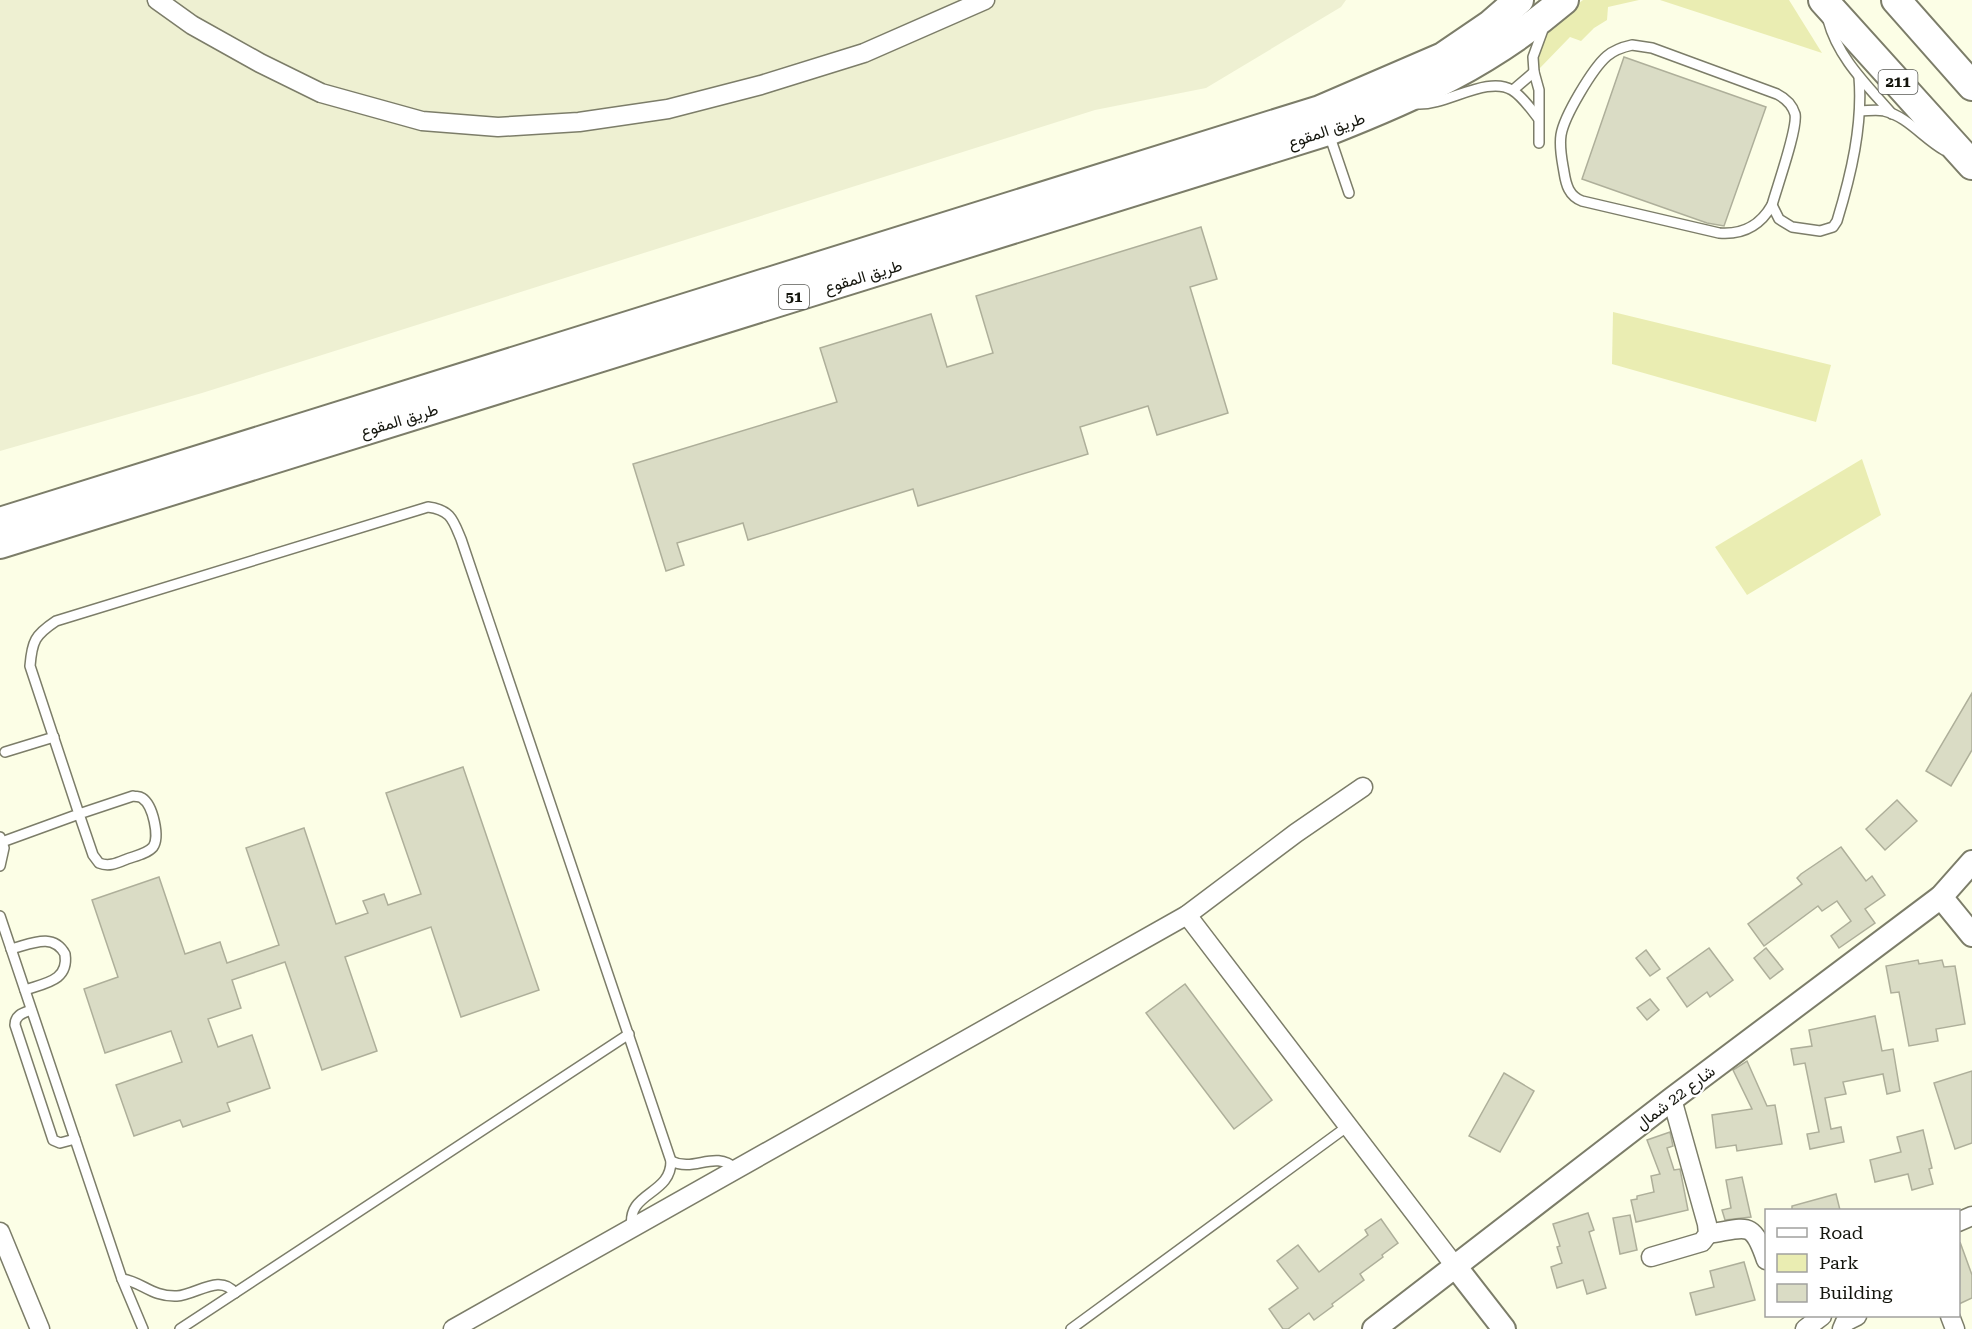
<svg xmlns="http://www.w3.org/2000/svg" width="1972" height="1329" font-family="'Roboto Serif',Vazirmatn,serif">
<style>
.built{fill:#eef0d2}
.green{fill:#eaedb2}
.building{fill:#dadcc5;stroke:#aeaf9a;stroke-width:1.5}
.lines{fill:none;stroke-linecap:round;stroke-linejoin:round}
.service-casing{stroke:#7c7d69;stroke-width:12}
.minor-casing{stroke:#7c7d69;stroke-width:21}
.tertiary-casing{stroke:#7c7d69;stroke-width:26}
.primary-casing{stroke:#7c7d69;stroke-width:32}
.service{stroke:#fff;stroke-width:9}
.minor{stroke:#fff;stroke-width:18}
.tertiary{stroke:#fff;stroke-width:22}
.primary{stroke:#fff;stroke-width:28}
.labels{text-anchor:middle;stroke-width:4.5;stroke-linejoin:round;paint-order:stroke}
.shield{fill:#fff;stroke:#5a5b56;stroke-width:1.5}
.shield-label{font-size:15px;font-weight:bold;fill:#14150d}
.street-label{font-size:16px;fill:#14150d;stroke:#fff}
</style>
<rect width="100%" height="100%" fill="#fcfee6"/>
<!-- built -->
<path class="built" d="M0,0H1346L1341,7L1206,88L1095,110L202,393L0,451Z"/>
<!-- green -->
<g class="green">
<path d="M1583,0H1639L1608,7L1607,20L1594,28L1581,41L1570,37L1538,70L1535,52L1552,24Z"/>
<path d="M1660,0H1789L1822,53Z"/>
<path d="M1613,312L1831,365L1816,422L1612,364Z"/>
<path d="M1862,459L1881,515L1747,595L1715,547Z"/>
</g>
<!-- building -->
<g class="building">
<path d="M1624,57L1766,107L1724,226L1707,223L1582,179Z"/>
<path d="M1201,227L1217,279L1190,287L1228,413L1157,435L1148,406L1080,427L1088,454L918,506L913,489L748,540L743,523L677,543L684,565L666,571L633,464L837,402L820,348L931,314L947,367L993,353L976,296Z"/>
<path d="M1972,693V750L1951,786L1926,771Z"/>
<path d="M463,767L539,990L461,1017L431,927L345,957L377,1051L322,1070L285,962L232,980L241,1008L208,1019L218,1047L252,1035L270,1088L227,1103L230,1111L183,1127L180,1120L134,1136L116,1085L182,1062L171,1031L105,1053L84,989L118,977L92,900L159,877L185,954L220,942L227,963L279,945L246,848L304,828L336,924L368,913L363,901L384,894L388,905L421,894L386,793Z"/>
<path d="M1897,800L1917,821L1885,850L1866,829Z"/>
<path d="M1841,847L1866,881L1872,876L1885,895L1865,909L1875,923L1839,948L1831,936L1851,921L1837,901L1822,911L1818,906L1764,946L1748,924L1802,884L1797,878L1801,874Z"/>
<path d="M1709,948L1733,980L1710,997L1707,992L1687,1007L1667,978Z"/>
<path d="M1766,948L1783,969L1770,979L1754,958Z"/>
<path d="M1646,950L1660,969L1650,976L1636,958Z"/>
<path d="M1918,960L1919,964L1942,960L1944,967L1955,966L1965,1024L1936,1029L1938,1041L1909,1046L1899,992L1891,993L1886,966Z"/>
<path d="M1185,984L1272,1100L1234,1129L1146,1013Z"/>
<path d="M1650,999L1659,1010L1647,1020L1637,1008Z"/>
<path d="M1875,1016L1882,1051L1893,1049L1900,1091L1887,1094L1883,1074L1843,1082L1846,1094L1825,1098L1831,1129L1841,1127L1844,1142L1810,1149L1807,1134L1819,1132L1805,1063L1794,1065L1791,1049L1812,1046L1809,1030Z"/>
<path d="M1747,1061L1767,1106L1775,1105L1782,1144L1737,1151L1736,1145L1716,1148L1712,1115L1752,1109L1733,1070Z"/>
<path d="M1972,1071V1143L1955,1149L1934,1083Z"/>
<path d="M1504,1073L1534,1091L1500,1152L1469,1136Z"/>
<path d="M1923,1130L1932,1168L1929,1169L1933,1184L1912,1190L1908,1174L1875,1182L1870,1160L1901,1152L1897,1137Z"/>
<path d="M1670,1132L1673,1146L1667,1148L1674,1170L1680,1169L1688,1210L1636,1222L1631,1200L1637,1199V1196L1654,1192L1651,1176L1660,1174L1647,1140Z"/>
<path d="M1742,1177L1751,1217L1725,1220L1722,1210L1731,1208L1726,1180Z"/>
<path d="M1836,1194L1840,1210H1792V1206Z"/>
<path d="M1588,1213L1594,1230L1589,1232L1606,1288L1587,1294L1583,1280L1557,1288L1551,1267L1562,1263L1557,1247L1560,1246L1553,1224Z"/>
<path d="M1630,1215L1637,1250L1620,1254L1613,1218Z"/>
<path d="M1381,1219L1398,1243L1382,1255L1383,1257L1360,1274L1364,1280L1332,1304L1333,1306L1314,1320L1309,1313L1288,1329H1283L1269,1309L1298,1288L1277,1261L1298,1245L1319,1272L1368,1235L1365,1230Z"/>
<path d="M1960,1242L1972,1275V1298L1959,1304Z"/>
<path d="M1744,1262L1755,1300L1696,1315L1690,1293L1714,1287L1710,1271Z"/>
</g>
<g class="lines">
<defs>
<g id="service">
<path d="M1828,20C1838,58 1867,85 1892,114"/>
<path d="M1632,45L1652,48L1777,94C1785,98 1792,104 1795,114C1798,128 1777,187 1772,205C1760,226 1743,235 1719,233L1582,201C1569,196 1566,185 1564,172C1562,160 1559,148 1561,135C1564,116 1593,68 1607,56C1614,50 1623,47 1632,45Z"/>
<path d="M1513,90L1534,72"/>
<path d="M1417,104C1446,106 1487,75 1512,90C1522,96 1531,109 1538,118"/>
<path d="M1860,111C1868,111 1876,109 1884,111C1907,116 1924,139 1944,150"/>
<path d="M1329,134L1349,193"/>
<path d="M1539,143V90L1534,72L1533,57L1544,27"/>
<path d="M1772,205L1779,219L1792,227L1820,231L1833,227L1837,221C1851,175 1863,125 1859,77"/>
<path d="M5,752L54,737"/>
<path d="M133,796C137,797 139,796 142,798C153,805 160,837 153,847C147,854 135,856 127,859C117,863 109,867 99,863L93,855L79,814Z"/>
<path d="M0,837L4,848L0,866"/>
<path d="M2,842L79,814L30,666C32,641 35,635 56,621L428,507C451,510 453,520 461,539L671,1161C671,1196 626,1191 632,1228"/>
<path d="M0,916L122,1279L143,1329"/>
<path d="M11,949C31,944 53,932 65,954C69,981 45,983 25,990"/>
<path d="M31,1010C23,1013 15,1015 15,1025L53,1140L60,1143L75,1139"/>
<path d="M671,1161C695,1173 714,1149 736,1169"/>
<path d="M122,1279C143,1282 151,1297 177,1296C196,1295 220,1273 235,1293"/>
<path d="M180,1329L629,1034"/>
<path d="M1071,1329L1348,1126"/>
</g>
<g id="minor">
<path d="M157,0L192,25L260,63L321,93L422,121L498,127L579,122L668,109L761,85L864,53L985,0"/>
<path d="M1187,915L1455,1266"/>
<path d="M1958,1222L1972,1216"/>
<path d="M0,1232L40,1329"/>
<path d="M1708,1234C1747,1228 1752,1219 1766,1260"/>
<path d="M1651,1257L1702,1242L1708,1234L1707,1224L1672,1099"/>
<path d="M1950,1316L1955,1329"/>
<path d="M453,1329L1187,915L1296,833L1363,787"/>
<path d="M1805,1329L1822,1316"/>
<path d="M1842,1329L1845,1322L1857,1316"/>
</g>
<g id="tertiary">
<path d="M1941,897L1972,935"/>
<path d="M1455,1266L1504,1329"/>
<path d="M1374,1329L1672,1099L1941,897L1972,862"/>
</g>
<g id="primary">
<path d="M1823,0L1972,165"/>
<path d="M1896,0L1972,86"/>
<path d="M0,522L1320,110L1443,57L1490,25L1519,0"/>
<path d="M0,544L1328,131C1417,96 1490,63 1564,0"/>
</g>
</defs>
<!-- service casing -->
<use href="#service" class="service-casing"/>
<!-- minor casing -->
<use href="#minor" class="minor-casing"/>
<!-- tertiary casing -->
<use href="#tertiary" class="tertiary-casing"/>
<!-- primary casing -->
<use href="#primary" class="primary-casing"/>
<!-- service -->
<use href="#service" class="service"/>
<!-- minor -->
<use href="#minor" class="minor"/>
<!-- tertiary -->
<use href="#tertiary" class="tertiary"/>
<!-- primary -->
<use href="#primary" class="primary"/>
</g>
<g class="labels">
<!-- shield labels -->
<g class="shield">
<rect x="1878.5" y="70" width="39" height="24" rx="4.5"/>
<rect x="779" y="285" width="30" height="24" rx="4.5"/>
</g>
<g class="shield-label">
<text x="1898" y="87">211</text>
<text x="794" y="302">51</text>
</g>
<!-- street labels -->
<g class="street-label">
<text transform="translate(1326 130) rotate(-19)" y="6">طريق المقوع</text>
<text transform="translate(863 276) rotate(-17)" y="6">طريق المقوع</text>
<text transform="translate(399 420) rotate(-17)" y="6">طريق المقوع</text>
<text transform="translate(1675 1097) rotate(-37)" y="6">شارع 22 شمال</text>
</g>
</g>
<!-- legend -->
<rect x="1765" y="1209" width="195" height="108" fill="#ffffff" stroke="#a1a19e" stroke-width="1.5"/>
<rect x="1777" y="1228" width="30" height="9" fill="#ffffff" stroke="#a1a19e" stroke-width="1.5"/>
<text x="1819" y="1239" font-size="18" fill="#14150d">Road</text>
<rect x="1777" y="1254" width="30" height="18" fill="#eaedb2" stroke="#a1a19e" stroke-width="1.5"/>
<text x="1819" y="1269" font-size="18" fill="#14150d">Park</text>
<rect x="1777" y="1284" width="30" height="18" fill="#dadcc5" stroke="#a1a19e" stroke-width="1.5"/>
<text x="1819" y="1299" font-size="18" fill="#14150d">Building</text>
</svg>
